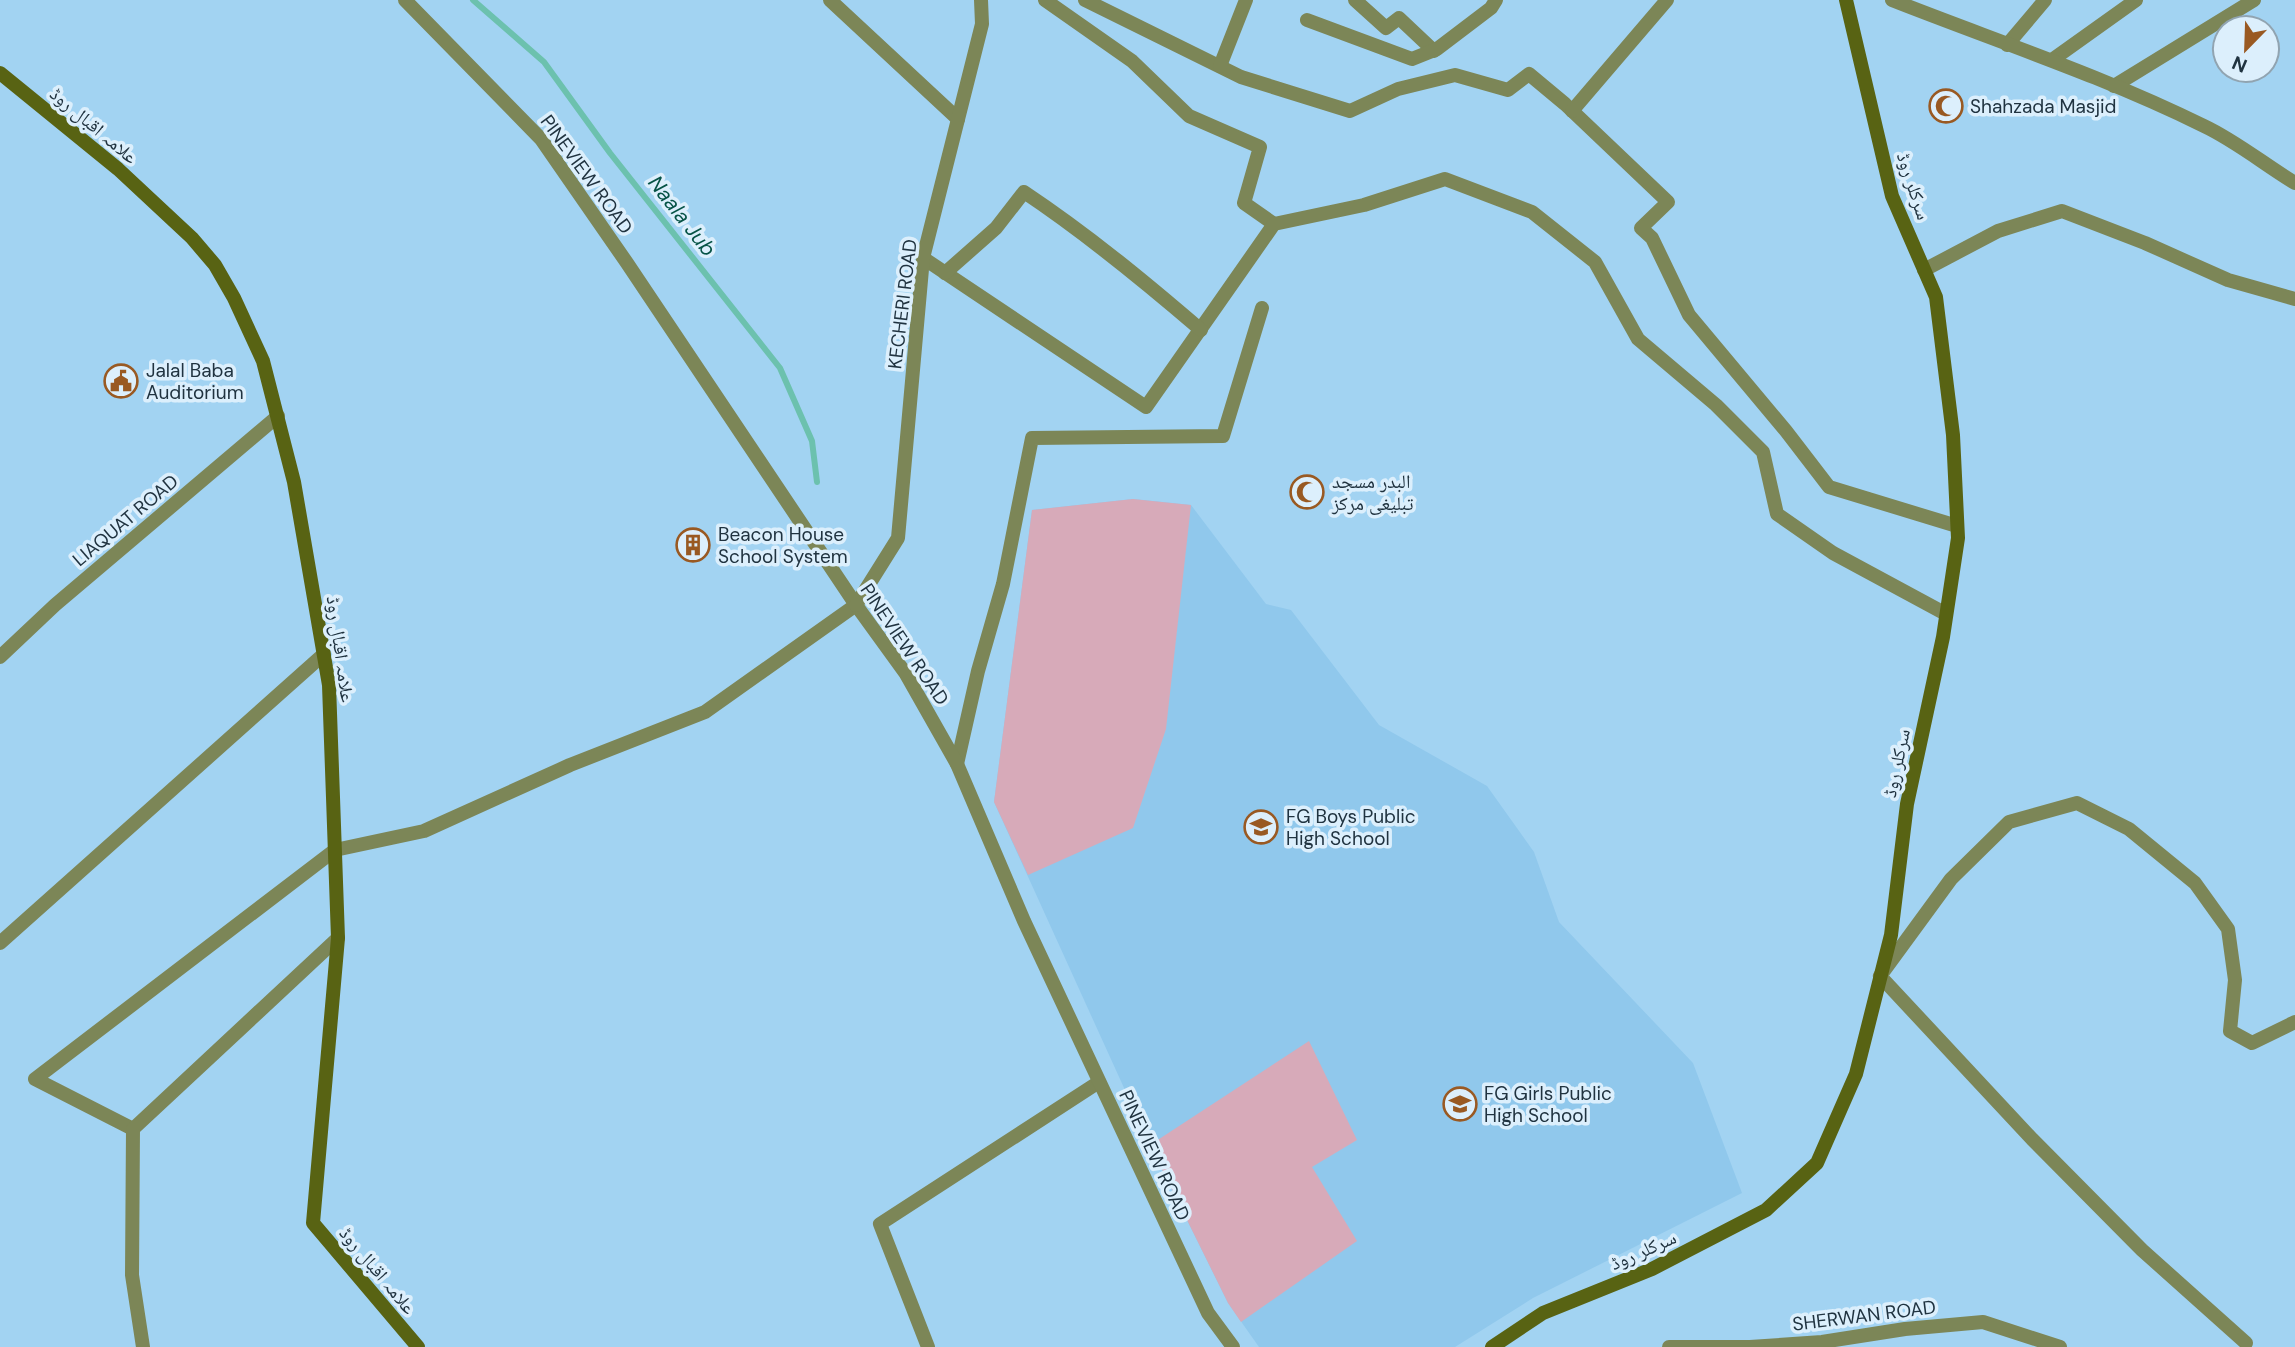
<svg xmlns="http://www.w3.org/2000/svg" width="2295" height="1347" font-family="'DM Sans','Noto Naskh Arabic',sans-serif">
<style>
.built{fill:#90c8ec}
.green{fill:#d7aab9}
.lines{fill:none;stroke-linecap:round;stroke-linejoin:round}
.stream{stroke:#6cc1ae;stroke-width:6}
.minor{stroke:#7c8657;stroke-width:14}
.tertiary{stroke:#7c8657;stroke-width:14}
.secondary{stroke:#586313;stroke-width:14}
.labels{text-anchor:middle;stroke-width:7;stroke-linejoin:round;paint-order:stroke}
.poi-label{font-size:19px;fill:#203340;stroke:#dceffc;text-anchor:start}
.street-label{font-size:19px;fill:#203340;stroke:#dceffc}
.water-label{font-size:21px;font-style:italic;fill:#065346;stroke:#dceffc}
</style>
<rect width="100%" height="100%" fill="#a2d3f2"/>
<!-- built -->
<path class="built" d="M1133,499L1191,505L1266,604L1291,610L1379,725L1487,786L1534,852L1559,922L1693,1063L1742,1193L1533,1298L1455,1347H1259L1228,1303L1150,1145L994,802L1032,510Z"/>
<!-- green -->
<g class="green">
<path d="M1133,499L1191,505L1166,729L1133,828L1028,875L994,802L1032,510Z"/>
<path d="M1309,1041L1357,1140L1312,1167L1357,1241L1241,1322L1228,1303L1150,1145Z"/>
</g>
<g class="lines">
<!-- stream -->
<path class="stream" d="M473,0L544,62L610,153L780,368L812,441L817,482"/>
<!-- minor -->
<g class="minor">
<path d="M830,0L958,119"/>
<path d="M1045,0L1132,61L1189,116L1260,147L1244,203L1274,224"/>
<path d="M1085,0L1241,77L1350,111L1398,89L1455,75L1508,90L1529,74L1565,104L1668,202L1641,228L1652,238L1689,315L1786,431L1829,487L1957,526"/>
<path d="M1355,0L1386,28L1399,18L1434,51"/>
<path d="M1307,20L1412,59L1437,49L1491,8L1496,0"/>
<path d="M2007,45L2045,0"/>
<path d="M2052,60L2136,0"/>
<path d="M1220,66L1246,0"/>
<path d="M2114,86L2254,0"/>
<path d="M1572,111L1667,0"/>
<path d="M923,258L1146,407L1274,224L1364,205L1445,179L1532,212L1595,262L1638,339L1716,405L1763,452L1777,514L1833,553L1946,614"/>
<path d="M1924,270L1998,231L2062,211L2145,243L2228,280L2295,299"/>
<path d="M945,273L996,228L1024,192C1087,234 1144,281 1201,330"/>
<path d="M0,657L55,605L278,416"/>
<path d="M957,764L978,671L1003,584L1032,438L1223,436L1262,308"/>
<path d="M0,943L324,654"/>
<path d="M133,1129L35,1079L335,850L424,831L570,765L705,712L856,605"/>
<path d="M2246,1343L2142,1250L2032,1139L1880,976L1951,879L2009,822L2077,803L2129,829L2195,883L2228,929L2235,980L2230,1031L2252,1043L2295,1022"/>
<path d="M143,1347L132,1275L133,1129L338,938"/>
<path d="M928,1347L880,1224L1099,1082"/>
</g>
<!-- tertiary -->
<g class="tertiary">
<path d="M405,0L541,139L627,263L856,605L906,674L957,764L1024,921L1208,1313L1233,1347"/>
<path d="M1892,0C1996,41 2103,76 2204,126C2236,141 2265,165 2295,183"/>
<path d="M856,605L898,538L923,258L982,24L981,0"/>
<path d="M1669,1347H1750L1822,1342L1905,1329L1983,1322L2060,1347"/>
</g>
<!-- secondary -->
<g class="secondary">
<path d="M0,73L118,169L192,238L215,265L234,298L263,361L294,482L329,685L338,938L313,1223L418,1347"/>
<path d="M1492,1347L1543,1313L1652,1269L1766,1210L1817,1163L1856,1074L1891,935L1907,804L1943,637L1958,538L1953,435L1936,297L1892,196L1846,0"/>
</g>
</g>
<!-- icons -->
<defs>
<symbol id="mosque-ring" viewBox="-11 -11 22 22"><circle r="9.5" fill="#dceffc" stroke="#995922" stroke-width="1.5"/><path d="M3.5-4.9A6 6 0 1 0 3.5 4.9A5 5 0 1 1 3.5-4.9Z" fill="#995922"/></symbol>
<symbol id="civic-ring" viewBox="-11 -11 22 22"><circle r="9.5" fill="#dceffc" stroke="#995922" stroke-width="1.5"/><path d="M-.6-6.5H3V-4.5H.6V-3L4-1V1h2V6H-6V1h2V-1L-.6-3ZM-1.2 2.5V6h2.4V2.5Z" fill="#995922"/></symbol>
<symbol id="building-ring" viewBox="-11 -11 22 22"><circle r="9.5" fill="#dceffc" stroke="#995922" stroke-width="1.5"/><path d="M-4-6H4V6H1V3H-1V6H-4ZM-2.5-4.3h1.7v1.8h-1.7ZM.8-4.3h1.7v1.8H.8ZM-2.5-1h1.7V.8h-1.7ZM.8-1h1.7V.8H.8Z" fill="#995922"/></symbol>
<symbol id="school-ring" viewBox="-11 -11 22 22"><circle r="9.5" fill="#dceffc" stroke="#995922" stroke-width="1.5"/><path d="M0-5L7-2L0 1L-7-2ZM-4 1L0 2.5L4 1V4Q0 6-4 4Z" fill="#995922"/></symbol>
</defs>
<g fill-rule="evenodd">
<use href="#mosque-ring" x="1927" y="87" width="38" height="38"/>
<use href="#civic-ring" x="102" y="362" width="38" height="38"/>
<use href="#mosque-ring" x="1288" y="473" width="38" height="38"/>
<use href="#building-ring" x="674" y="526" width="38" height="38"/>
<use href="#school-ring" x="1242" y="808" width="38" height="38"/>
<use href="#school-ring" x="1441" y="1085" width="38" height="38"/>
</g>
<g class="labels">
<!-- poi labels -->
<g class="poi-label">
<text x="1970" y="113">Shahzada Masjid</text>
<text x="146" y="377">Jalal Baba<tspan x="146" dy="22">Auditorium</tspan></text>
<text x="1332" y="488">البدر مسجد<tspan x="1332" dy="22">تبلیغی مرکز</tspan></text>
<text x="718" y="541">Beacon House<tspan x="718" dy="22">School System</tspan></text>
<text x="1286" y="823">FG Boys Public<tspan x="1286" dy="22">High School</tspan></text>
<text x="1484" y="1100">FG Girls Public<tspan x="1484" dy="22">High School</tspan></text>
</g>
<!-- street labels -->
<g class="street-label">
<text transform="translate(94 125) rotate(40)" y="7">علامہ اقبال روڈ</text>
<text transform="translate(587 174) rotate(54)" y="7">PINEVIEW ROAD</text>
<text transform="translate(1914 186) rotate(72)" y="7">سرکلر روڈ</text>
<text transform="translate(902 304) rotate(-83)" y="7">KECHERI ROAD</text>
<text transform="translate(125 520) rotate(-40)" y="7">LIAQUAT ROAD</text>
<text transform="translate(905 644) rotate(56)" y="7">PINEVIEW ROAD</text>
<text transform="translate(341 649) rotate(82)" y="7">علامہ اقبال روڈ</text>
<text transform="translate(1896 763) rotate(-78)" y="7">سرکلر روڈ</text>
<text transform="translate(1155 1155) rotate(65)" y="7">PINEVIEW ROAD</text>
<text transform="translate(1643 1250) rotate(-24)" y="7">سرکلر روڈ</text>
<text transform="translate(378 1270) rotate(50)" y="7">علامہ اقبال روڈ</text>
<text transform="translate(1864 1315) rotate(-7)" y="7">SHERWAN ROAD</text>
</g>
<!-- water labels -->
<g class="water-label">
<text transform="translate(682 216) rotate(52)" y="7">Naala Jub</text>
</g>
</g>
<!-- north arrow -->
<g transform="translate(2246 49) rotate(203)"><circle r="33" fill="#dceffc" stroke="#91a4b1" stroke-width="2"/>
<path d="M0-5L12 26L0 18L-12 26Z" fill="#995922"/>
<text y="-10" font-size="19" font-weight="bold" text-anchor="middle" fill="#203340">N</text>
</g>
</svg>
